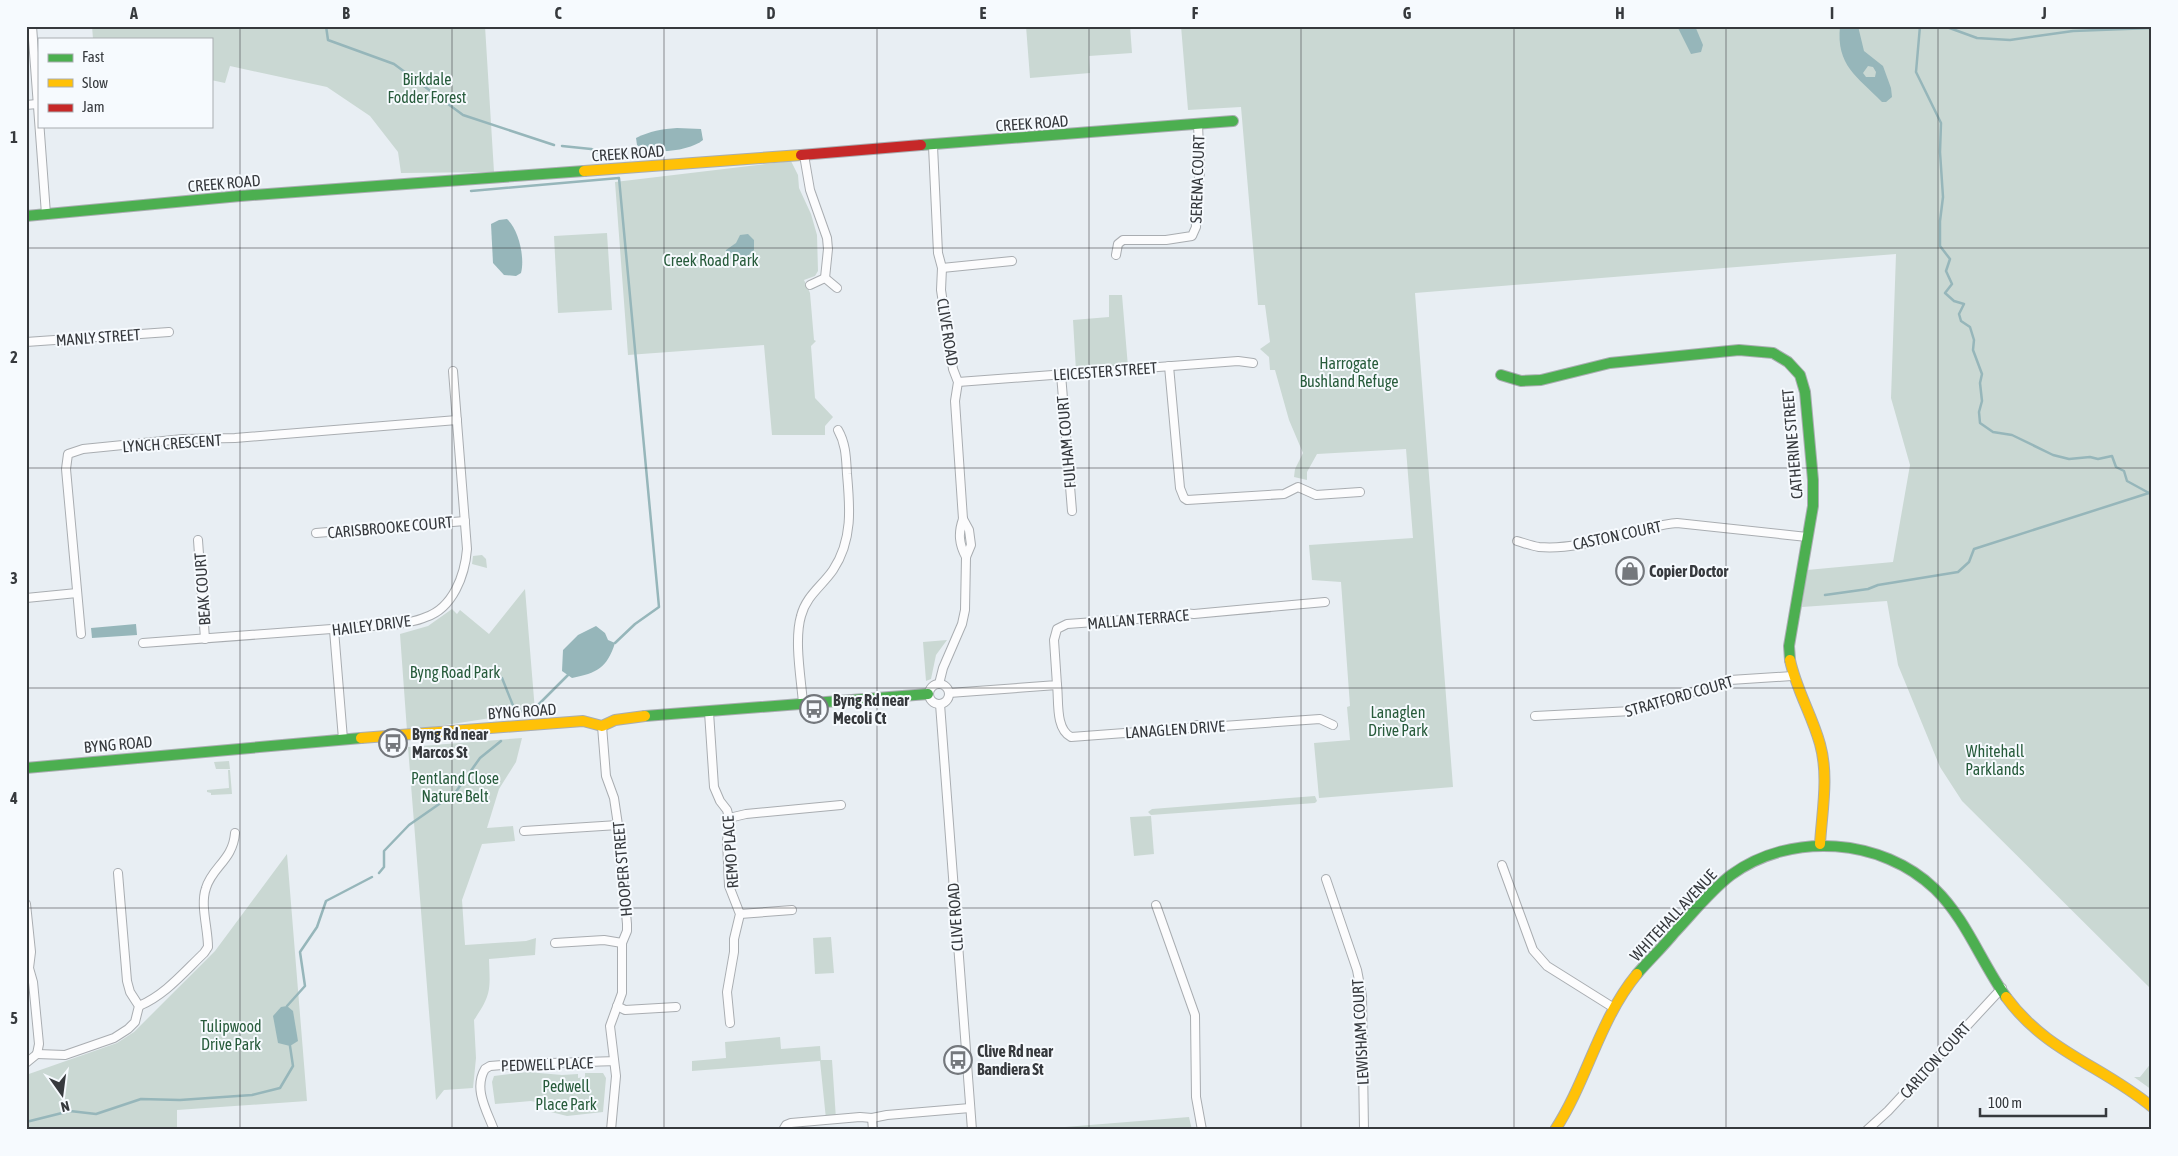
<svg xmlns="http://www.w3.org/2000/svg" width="2178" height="1156" font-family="'Asap Condensed',sans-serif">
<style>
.green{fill:#cad8d3}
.water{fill:#96b6ba;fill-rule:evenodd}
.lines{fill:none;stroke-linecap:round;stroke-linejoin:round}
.stream{stroke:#96b6ba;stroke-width:2.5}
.street-casing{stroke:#a9adb1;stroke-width:10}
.fast-casing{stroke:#a9adb1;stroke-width:12}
.slow-casing{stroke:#a9adb1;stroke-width:12}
.jam-casing{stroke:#a9adb1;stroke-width:12}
.street{stroke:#fcfcfd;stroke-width:8}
.fast{stroke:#4caf50;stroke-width:10}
.slow{stroke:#ffc107;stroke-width:10}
.jam{stroke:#c62828;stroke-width:10}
.grid{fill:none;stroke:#36393d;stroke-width:1;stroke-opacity:0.55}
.labels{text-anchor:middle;stroke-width:4;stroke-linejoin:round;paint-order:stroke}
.park-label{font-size:16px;fill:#275b3b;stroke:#f6fafe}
.street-label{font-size:16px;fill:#36393d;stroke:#f6fafe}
.poi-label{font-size:16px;font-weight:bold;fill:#36393d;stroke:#f6fafe;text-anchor:start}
.neatline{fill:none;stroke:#36393d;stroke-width:2}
.grid-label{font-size:16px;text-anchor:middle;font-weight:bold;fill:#36393d}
</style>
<rect width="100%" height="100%" fill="#e8eef3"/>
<!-- green -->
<g class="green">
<path d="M92,26H485L494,172L401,173L398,152L370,116L327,87L230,66L225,83L211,80V39H93Z"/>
<path d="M1026,26H1130L1132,53L1089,56L1090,73L1030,78Z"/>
<path d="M1181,26H2152V990L1962,801L1940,767L1898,665L1887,601L1802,607L1807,570L1893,562L1910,465L1891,398L1896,254L1415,293L1453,787L1319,798L1314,743L1350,740L1347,707L1350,706L1341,582L1312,580L1309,545L1413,538L1406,449L1317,454L1307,472V480L1294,477L1295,469L1303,453L1289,420L1275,370H1270L1269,357L1260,349L1270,342L1265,305H1258L1241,107L1188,110Z"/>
<path d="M791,161L798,175L799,188L811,214L817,235L818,271L815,276L804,280L810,293L814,340L816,341L811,346L815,398L833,417L825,426V435H772L764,345L628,355L615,182Z"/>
<path d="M607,233L612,310L558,313L554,236Z"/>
<path d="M1109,295H1122L1128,367L1076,371L1073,320L1109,317Z"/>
<path d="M482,555L486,559L487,568L472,564L473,556Z"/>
<path d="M525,589L535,711L407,731L400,634L428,626L452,609L457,614L460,610L489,634Z"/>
<path d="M947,640L936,655L931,679L926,681L923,642Z"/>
<path d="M522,738L516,762L499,789L487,828L513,826L515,841L482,844L462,900L465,945L526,941L536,938L535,955L489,959C490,989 492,994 474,1020L476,1058L473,1088L444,1090L436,1100L408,747Z"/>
<path d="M229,761L230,769H216L214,762Z"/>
<path d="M228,770H230L232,794L211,795V793L207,792V790L229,788Z"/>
<path d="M1315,796L1317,801L1315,803L1151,815L1148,812L1152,809Z"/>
<path d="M1151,816L1154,854L1134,856L1130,817Z"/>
<path d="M287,854L307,1101L177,1110V1130H26V1075L117,1043L134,1032L215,951Z"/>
<path d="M831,937L834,973L815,974L813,938Z"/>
<path d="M780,1037L781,1049L820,1046L821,1060H832L836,1119H826L820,1061L692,1071V1061L726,1058L725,1042Z"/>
<path d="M2152,1062V1090L2134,1077H2140Z"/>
<path d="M528,1072L562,1075L578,1074V1078L585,1077V1073H603L606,1078L603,1112L567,1116L551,1112L549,1105L531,1101L495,1104L492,1082L494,1076Z"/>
<path d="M1189,1117L1192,1130H1028Z"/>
</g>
<!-- water -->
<g class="water">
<path d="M1677,26H1695L1703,45L1701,52L1691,54Z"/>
<path d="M1840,26H1858L1864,51L1883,66L1891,88L1892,97L1886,102H1882C1857,76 1836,66 1840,26ZM1868,66L1873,67L1876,72L1875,77H1866L1863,73Z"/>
<path d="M677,128L701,129L703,140C690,151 651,156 637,145L636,138C650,131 662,129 677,128Z"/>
<path d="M507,219C519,230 525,258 521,273L516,276L504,275L493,263L491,224L499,220Z"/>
<path d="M748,234L754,240V250C745,259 739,262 727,258L726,250L736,243L740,235Z"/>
<path d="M136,624L137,635L92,638L91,628Z"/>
<path d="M596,626L605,633L608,640L615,643C607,668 597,673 572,678L562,671L563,650L578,635Z"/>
<path d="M287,1006L293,1011L298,1041L290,1046L278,1043L273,1016L281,1007Z"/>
</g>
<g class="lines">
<!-- stream -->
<g class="stream">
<path d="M326,26L328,40L394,64L463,115L554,145"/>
<path d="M1920,26L1916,72L1941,123L1940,152L1943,197L1940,221V246L1950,259L1946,271L1952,284L1945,293L1954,301L1964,304L1959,314L1961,321L1970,327L1974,340L1973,350L1982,374L1980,383L1982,401L1979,412L1980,423L1993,432L2012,435L2053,455L2069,459L2090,457L2098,459L2112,456L2116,467L2124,471L2127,481L2149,493"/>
<path d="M1944,26L1977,38L2010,40L2073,31L2152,28"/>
<path d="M562,146L591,149L615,160"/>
<path d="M471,191L619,178L659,607L635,624L615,643"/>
<path d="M1825,595L1868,589L1878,585L1958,572L1969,562L1974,549L2152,492"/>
<path d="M502,678L516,713L538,705L568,675"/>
<path d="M379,873L384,867V851L409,825L455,793L480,758L501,741"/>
<path d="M287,1006L305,986L300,952L317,927L326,901L372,877"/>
<path d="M26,1122L70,1111L96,1114L141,1099L180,1100L252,1095L280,1088L293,1066L290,1046"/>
</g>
<defs>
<g id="street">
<path d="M32,26L46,214"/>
<path d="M26,105L37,104"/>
<path d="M933,146L938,253L942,268L941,290L953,369L958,382L955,401L963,519C958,533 959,544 966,557"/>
<path d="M804,155L810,190L827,238L828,249L825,278"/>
<path d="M1116,255L1118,244L1123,240H1166L1192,236L1196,227L1195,200L1200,173L1198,124"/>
<path d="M942,268L1012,261"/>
<path d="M810,285L825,278L837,288"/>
<path d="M26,342L169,332"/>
<path d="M1169,366L1180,488L1184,498L1187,500L1284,494L1298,487L1316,495L1360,492"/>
<path d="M1061,374L1072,511"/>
<path d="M958,382L1238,361L1253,363"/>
<path d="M316,533L465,521"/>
<path d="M198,540L205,639"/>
<path d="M1517,541C1524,543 1532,546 1539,547C1586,551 1631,527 1677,523L1807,537"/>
<path d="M26,598L77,593"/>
<path d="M334,630L343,739"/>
<path d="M81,634L66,469L68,454L83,449L183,439L235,438L457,420"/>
<path d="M143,643L399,624C408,622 418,621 426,617C453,608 465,575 467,549L453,371"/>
<circle cx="939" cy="694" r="10"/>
<path d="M939,684L943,668L962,624L965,610L966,557L971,545L969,530L963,519"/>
<path d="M1057,685C1059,700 1055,729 1071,737L1165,730L1176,732L1197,725L1209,727L1320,719L1333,725"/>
<path d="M949,693L1057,685L1054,640L1057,629L1067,624L1150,618L1164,619L1182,613L1194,614L1325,602"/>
<path d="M803,703C801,678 794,640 801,616C806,596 822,586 833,570C853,540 850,507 847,474C846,458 846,444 838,430"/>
<path d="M940,704L972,1130"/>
<path d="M709,712L714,787L720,801L727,810L729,818L730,825L727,840L729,886L740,914L734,939V952L727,992L730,1023"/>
<path d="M1535,716L1632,711L1730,680L1792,676"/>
<path d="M602,726L606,776L614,798L618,825L627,924V931L622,943V993L610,1026L616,1076L611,1130"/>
<path d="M729,818L746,814L841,805"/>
<path d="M524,831L618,825"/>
<path d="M1502,865L1533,950L1547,966L1614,1008"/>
<path d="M1326,879L1357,970L1362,996L1364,1130"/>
<path d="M26,904L31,952L29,968L33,982L39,1044L37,1054"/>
<path d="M1156,905L1195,1015L1196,1097L1202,1130"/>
<path d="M740,914L792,910"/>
<path d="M555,943L604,940L622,943"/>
<path d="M139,1006C165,995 183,973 204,953L208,947C208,928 200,905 206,888C212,867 233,860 235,833"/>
<path d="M617,1006L625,1010L676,1007"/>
<path d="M37,1054L65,1055L114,1038L128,1029L135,1022L139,1006L130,992L127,981L118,873"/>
<path d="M26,1063L37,1054"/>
<path d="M872,1118L873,1130"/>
<path d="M494,1130C487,1111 473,1089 485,1069L490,1066C531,1062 573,1063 614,1061"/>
<path d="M783,1130L786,1125L791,1123L860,1117L872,1118L887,1115L970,1108"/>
<path d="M1867,1130L1888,1111L2002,988"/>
</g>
<g id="fast">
<path d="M921,145L1233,121"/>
<path d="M26,216L240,196L584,171"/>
<path d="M1501,375L1521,381L1541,380L1610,363L1739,350L1773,353L1788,362L1800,375L1805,392L1813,480V506L1789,646L1790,660"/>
<path d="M645,716L928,694"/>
<path d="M26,768L361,738"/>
<path d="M1637,974C1649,960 1663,947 1675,932C1693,913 1710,891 1731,875C1791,831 1882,838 1935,889C1966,919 1981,962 2006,997"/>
</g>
<g id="slow">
<path d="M584,171L801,155"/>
<path d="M1790,660C1796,689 1812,715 1820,744C1829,776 1822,811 1820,844"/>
<path d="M361,738L583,721L602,726L615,720L645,716"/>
<path d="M2006,997C2046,1052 2103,1066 2152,1107"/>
<path d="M1555,1130C1587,1081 1599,1020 1637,974"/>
</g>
<path id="jam" d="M801,155L921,145"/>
</defs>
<!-- street casing -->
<use href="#street" class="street-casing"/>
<!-- fast casing -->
<use href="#fast" class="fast-casing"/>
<!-- slow casing -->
<use href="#slow" class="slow-casing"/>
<!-- jam casing -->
<use href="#jam" class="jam-casing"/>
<!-- street -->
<use href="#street" class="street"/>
<!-- fast -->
<use href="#fast" class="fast"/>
<!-- slow -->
<use href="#slow" class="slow"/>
<!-- jam -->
<use href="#jam" class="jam"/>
</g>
<!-- grid -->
<path class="grid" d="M240,26V1130M452,26V1130M664,26V1130M877,26V1130M1089,26V1130M1301,26V1130M1514,26V1130M1726,26V1130M1938,26V1130M26,248H2152M26,468H2152M26,688H2152M26,908H2152"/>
<!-- icons -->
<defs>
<symbol id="shop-ring" viewBox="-11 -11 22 22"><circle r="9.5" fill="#f6fafe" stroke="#74787d" stroke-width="1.5"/><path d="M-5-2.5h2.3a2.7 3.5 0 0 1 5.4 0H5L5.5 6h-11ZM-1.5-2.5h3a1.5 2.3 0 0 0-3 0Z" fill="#74787d"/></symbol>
<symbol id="bus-ring" viewBox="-11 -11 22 22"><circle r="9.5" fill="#f6fafe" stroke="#74787d" stroke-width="1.5"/><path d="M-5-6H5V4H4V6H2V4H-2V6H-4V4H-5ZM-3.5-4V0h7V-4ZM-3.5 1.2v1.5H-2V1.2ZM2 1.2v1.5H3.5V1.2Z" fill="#74787d"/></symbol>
</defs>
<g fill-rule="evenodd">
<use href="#shop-ring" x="1614" y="555" width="32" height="32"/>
<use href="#bus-ring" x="798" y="693" width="32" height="32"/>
<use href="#bus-ring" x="377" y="727" width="32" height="32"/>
<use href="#bus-ring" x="942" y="1044" width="32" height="32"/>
</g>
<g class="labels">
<!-- park labels -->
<g class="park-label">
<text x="427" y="85">Birkdale<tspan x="427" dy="18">Fodder Forest</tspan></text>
<text x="711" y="266">Creek Road Park</text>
<text x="1349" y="369">Harrogate<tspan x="1349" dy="18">Bushland Refuge</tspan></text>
<text x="455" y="678">Byng Road Park</text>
<text x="1398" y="718">Lanaglen<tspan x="1398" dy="18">Drive Park</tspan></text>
<text x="1995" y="757">Whitehall<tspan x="1995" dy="18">Parklands</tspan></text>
<text x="455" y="784">Pentland Close<tspan x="455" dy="18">Nature Belt</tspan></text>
<text x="231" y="1032">Tulipwood<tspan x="231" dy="18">Drive Park</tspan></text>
<text x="566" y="1092">Pedwell<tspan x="566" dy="18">Place Park</tspan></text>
</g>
<!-- street labels -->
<g class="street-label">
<text transform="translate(1032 123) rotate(-4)" y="6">CREEK ROAD</text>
<text transform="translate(628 153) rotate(-4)" y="6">CREEK ROAD</text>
<text transform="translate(1197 179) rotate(-88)" y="6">SERENA COURT</text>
<text transform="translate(224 183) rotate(-5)" y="6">CREEK ROAD</text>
<text transform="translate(948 332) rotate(81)" y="6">CLIVE ROAD</text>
<text transform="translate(98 337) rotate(-4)" y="6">MANLY STREET</text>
<text transform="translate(1105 371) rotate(-4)" y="6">LEICESTER STREET</text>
<text transform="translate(1066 442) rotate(-95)" y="6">FULHAM COURT</text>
<text transform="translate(172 443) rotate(-4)" y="6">LYNCH CRESCENT</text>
<text transform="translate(1792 444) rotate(-95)" y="6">CATHERINE STREET</text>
<text transform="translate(390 527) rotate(-5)" y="6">CARISBROOKE COURT</text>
<text transform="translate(1617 535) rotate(-12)" y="6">CASTON COURT</text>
<text transform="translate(202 589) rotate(-94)" y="6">BEAK COURT</text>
<text transform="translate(1138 619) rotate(-5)" y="6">MALLAN TERRACE</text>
<text transform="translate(371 625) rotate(-7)" y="6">HAILEY DRIVE</text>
<text transform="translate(1679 696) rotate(-16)" y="6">STRATFORD COURT</text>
<text transform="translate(522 711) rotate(-4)" y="6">BYNG ROAD</text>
<text transform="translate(1175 729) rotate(-4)" y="6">LANAGLEN DRIVE</text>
<text transform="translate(118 744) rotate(-5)" y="6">BYNG ROAD</text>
<text transform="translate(730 852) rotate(-94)" y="6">REMO PLACE</text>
<text transform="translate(622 869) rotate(-95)" y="6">HOOPER STREET</text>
<text transform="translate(1673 915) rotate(-47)" y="6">WHITEHALL AVENUE</text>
<text transform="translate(955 917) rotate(-94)" y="6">CLIVE ROAD</text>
<text transform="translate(1360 1032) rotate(-93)" y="6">LEWISHAM COURT</text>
<text transform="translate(1935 1060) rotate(-48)" y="6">CARLTON COURT</text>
<text transform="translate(547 1064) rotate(-2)" y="6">PEDWELL PLACE</text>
</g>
<!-- poi labels -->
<g class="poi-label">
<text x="1649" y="577">Copier Doctor</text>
<text x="833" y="706">Byng Rd near<tspan x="833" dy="18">Mecoli Ct</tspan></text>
<text x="412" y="740">Byng Rd near<tspan x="412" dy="18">Marcos St</tspan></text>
<text x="977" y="1057">Clive Rd near<tspan x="977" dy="18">Bandiera St</tspan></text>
</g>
</g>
<!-- border -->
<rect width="2178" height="1156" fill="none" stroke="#f6fafe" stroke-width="55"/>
<!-- legend -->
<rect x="38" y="38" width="175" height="90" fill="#f6fafe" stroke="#a9adb1"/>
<rect x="48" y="54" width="25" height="8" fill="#4caf50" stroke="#a9adb1"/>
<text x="82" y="62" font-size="15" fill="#36393d">Fast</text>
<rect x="48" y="79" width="25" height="8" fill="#ffc107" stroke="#a9adb1"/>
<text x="82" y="88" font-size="15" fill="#36393d">Slow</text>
<rect x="48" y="104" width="25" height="8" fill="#c62828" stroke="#a9adb1"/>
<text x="82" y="112" font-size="15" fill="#36393d">Jam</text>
<!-- north arrow -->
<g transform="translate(62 1094) rotate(166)" stroke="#f6fafe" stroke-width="4" paint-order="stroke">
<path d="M0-4L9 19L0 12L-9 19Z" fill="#36393d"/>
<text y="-8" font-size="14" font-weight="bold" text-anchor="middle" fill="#36393d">N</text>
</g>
<!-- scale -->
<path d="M1980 1108v8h126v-8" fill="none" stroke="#36393d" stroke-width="2.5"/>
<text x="1988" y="1108" font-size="15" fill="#36393d" stroke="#f6fafe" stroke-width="4" paint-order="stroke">100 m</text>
<rect x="28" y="28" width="2122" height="1100" class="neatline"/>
<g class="grid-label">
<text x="134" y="19">A</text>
<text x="346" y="19">B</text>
<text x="558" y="19">C</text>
<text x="771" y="19">D</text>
<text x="983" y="19">E</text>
<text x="1195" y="19">F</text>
<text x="1407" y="19">G</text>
<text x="1620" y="19">H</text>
<text x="1832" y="19">I</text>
<text x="2044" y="19">J</text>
<text x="14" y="143">1</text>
<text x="14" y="363">2</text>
<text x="14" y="584">3</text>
<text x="14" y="804">4</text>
<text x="14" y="1024">5</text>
</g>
</svg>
